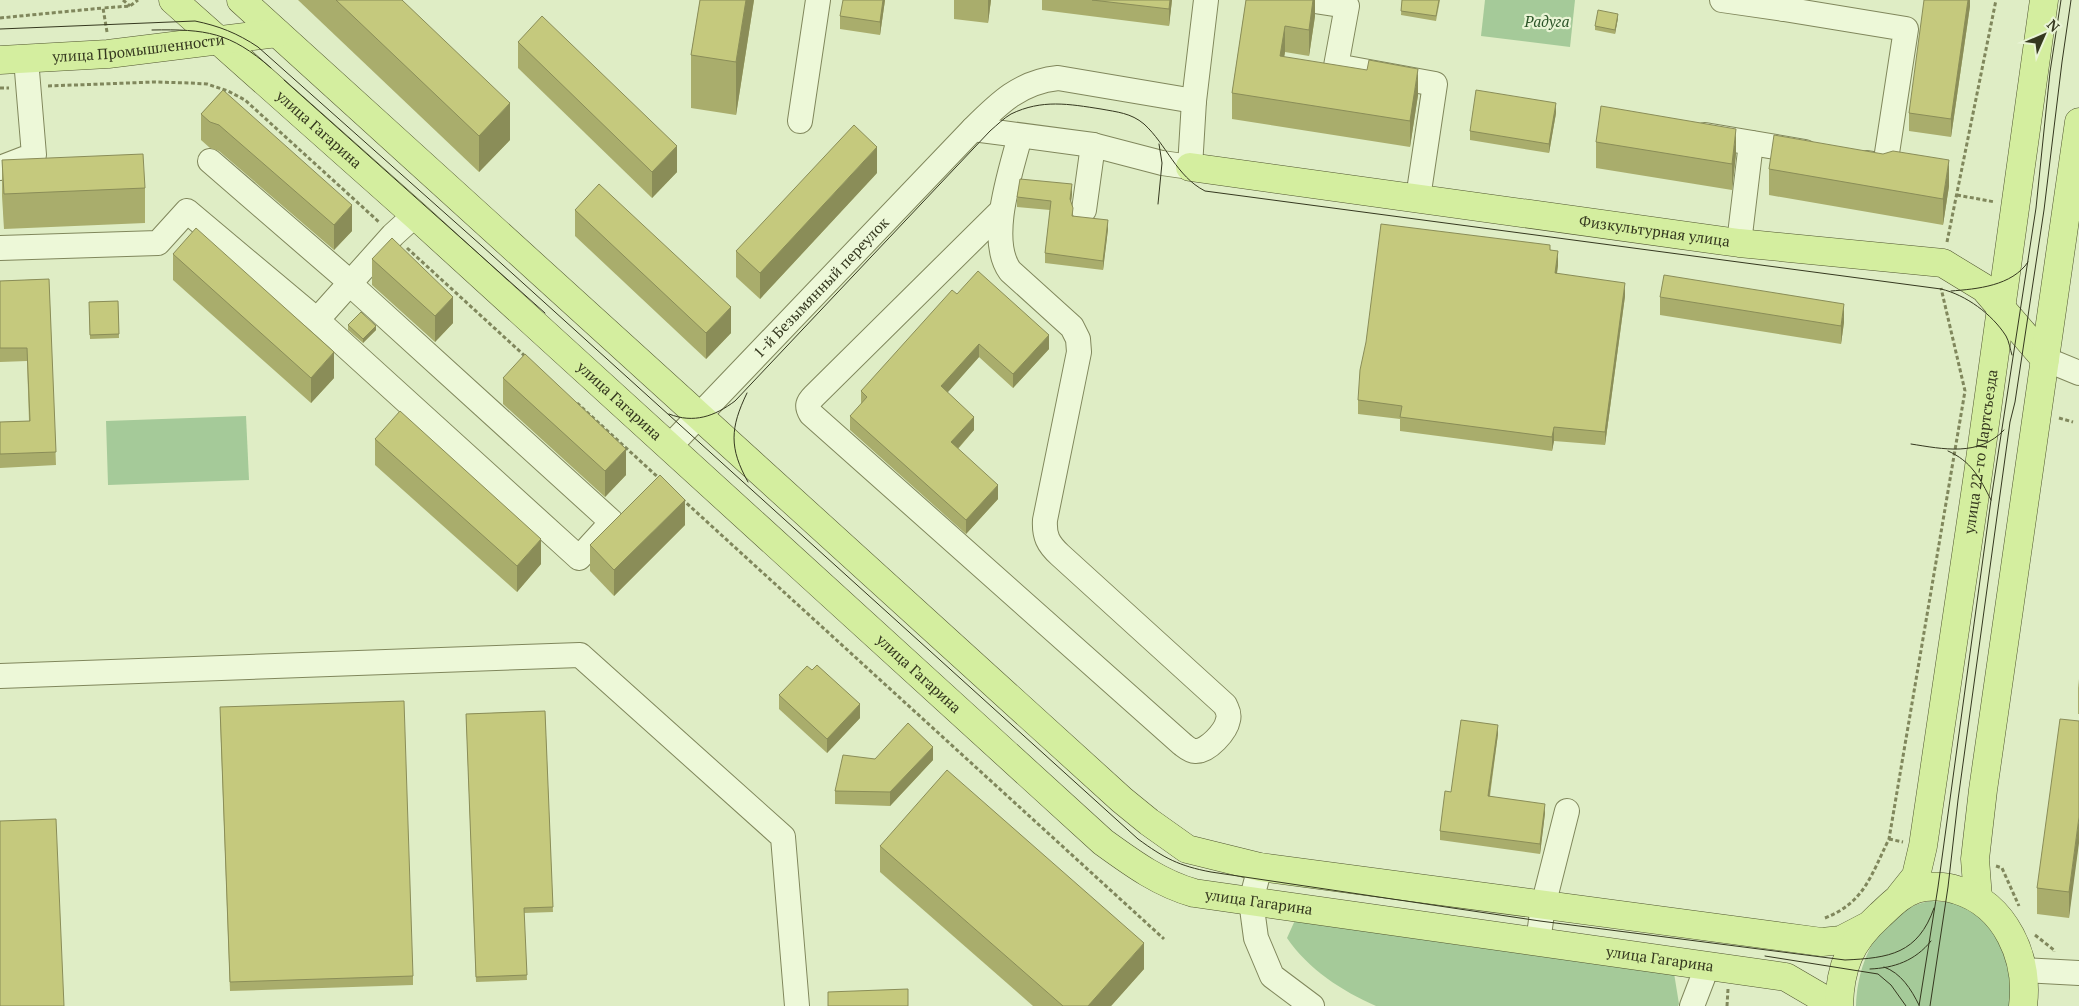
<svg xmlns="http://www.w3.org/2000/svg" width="2079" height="1006" font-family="'PT Serif',serif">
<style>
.green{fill:#a5ca99}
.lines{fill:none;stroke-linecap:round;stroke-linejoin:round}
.minor-casing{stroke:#80875c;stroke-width:26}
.major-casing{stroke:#515530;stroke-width:29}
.path{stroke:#80875c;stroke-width:3;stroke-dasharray:4 2.5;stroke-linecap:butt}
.minor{stroke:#edf8d8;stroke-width:24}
.major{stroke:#d4ee9f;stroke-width:28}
.tram{stroke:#35381f;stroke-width:1}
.wall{fill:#a9ad6c}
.shaded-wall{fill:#8a8d58}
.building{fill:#c5c97d;stroke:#8a8d58}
.labels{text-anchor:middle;stroke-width:4.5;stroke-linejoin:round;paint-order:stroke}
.park-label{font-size:15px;font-style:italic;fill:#2b5327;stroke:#e9f4d5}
.street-label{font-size:15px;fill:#35381f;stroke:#e9f4d5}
</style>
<rect width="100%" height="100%" fill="#dfedc5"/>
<!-- green -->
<g class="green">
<path d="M1485,0H1575L1570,47L1481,36Z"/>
<path d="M246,416L249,480L108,485L106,421Z"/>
<path d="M1931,901L1958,903L1973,910L1999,938L2011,977V1006H1856C1857,960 1881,909 1931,901Z"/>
<path d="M1296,918L1472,947L1578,953L1674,973L1679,1004L1678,1006H1376C1342,991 1308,969 1287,938Z"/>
</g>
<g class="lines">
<defs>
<g id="minor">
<path d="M1308,0L1347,6L1336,66L1435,84L1418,198"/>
<path d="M1722,0L1784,9V0"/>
<path d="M1784,9L1906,29L1885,166L1867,163"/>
<path d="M800,121L818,0"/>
<path d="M973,129L1093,145L1162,163L1190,167L1194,101L1206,0"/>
<path d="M1705,135L1805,152"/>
<path d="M210,161L351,283"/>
<path d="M0,168L34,155L26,59"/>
<path d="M1002,210L814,396C808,402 806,406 811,414L1182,744C1186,747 1190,751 1195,751C1208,752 1226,731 1228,720C1230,713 1227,710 1225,705L1060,555C1048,544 1044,536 1045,520L1079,352L1078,339L1072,327L1010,271C987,239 1011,171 1020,136"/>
<path d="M1084,210L1093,145"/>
<path d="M1739,243L1751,143"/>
<path d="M0,248L158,243L187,211L317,320L579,558L612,522L350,284"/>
<path d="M317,320L393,235L415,215"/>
<path d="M2045,359L2079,373"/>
<path id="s1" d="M670,446L973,129C999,103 1020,82 1058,78L1194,101"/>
<path d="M0,676L580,655L783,837L797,1006"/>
<path d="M1260,867L1251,901L1256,938L1272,976L1312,1006"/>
<path d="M1538,942L1543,906L1567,811"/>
<path d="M2023,970L2079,973"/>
<path d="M1692,1006L1707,967"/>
</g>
<g id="major">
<path id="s2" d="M173,0L415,215L1103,842C1132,863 1159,883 1194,893L1786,977L1822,998L1830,1006"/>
<path d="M241,0L1122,800L1149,822L1187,849L1260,867L1822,942L1841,940L1866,927"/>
<path id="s3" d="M0,60L108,54L277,33"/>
<path id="s4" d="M1190,167L1739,243L1943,263L1984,288L2045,359"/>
<path id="s5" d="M1900,896L1916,876L1923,846L1978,474L2044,0"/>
<path d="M1978,898L1975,859L1983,790L2079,122"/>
<path d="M1839,1006C1840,967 1850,942 1879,916C1891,905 1901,894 1916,889C1928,885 1945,886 1957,890C2006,905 2029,958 2023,1006"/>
</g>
</defs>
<!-- minor casing -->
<use href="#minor" class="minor-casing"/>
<!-- major casing -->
<use href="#major" class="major-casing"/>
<!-- path -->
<g class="path">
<path d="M123,0L130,6"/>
<path d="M0,18L103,8"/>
<path d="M107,32L103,8L130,6L138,0"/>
<path d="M48,86L155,82L191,83L207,84L228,91L245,100L379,222"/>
<path d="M0,88H9"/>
<path d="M1957,195L1995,202"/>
<path d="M1947,242L1996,0"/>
<path d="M407,248L526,357"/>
<path d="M577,403L661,480"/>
<path d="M2059,418L2073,422"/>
<path d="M682,499L1164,939"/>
<path d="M1889,839L1903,842"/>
<path d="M1996,866L2002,868L2019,906"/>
<path d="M1825,918C1865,902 1871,875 1889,839L1965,391L1941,288"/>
<path d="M2035,935L2054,950V952"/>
<path d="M1727,1006L1728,989"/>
</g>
<!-- minor -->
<use href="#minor" class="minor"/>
<!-- major -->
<use href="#major" class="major"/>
<!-- tram -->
<g class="tram">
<path d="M0,29L195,21C219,26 237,33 258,47L482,246L1138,839C1164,858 1179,866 1211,872L1540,921L1845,960C1889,958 1918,954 1934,908"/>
<path d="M152,30C206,29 230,32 271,68"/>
<path d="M284,80L545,313"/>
<path d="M1158,204L1162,163L1159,144"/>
<path d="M1951,291C1977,289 2012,286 2028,262"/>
<path d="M747,393C730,428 729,448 748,482"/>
<path d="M669,414C694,424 715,416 735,401L990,131C997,125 1004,118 1011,114C1042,99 1069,104 1101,109C1117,112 1131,113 1144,124C1167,145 1176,176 1205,191L1941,289C1966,295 1992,314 2006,336C2009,341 2010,349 2012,355"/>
<path d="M1911,444C1943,449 1979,457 2004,430"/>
<path d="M1948,451C1971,461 1980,478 1991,500"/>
<path d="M1765,956L1878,974L1891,985L1906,1006"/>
<path d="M1884,967C1901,973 1911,989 1919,1005"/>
<path d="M1870,969C1894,968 1915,961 1931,941"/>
<path d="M1919,1006L1938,887L1991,500L2036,208L2050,72L2061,0"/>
<path d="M1930,1006L1948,887L1958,800L2010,422L2015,402L2044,210L2062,62L2071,0"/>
</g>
</g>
<!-- wall -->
<g class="wall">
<path d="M298,0H402L510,140L479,172Z"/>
<path d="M700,0H754L736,115L691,108V55Z"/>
<path d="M885,0L880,35L840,29V16Z"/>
<path d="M954,0H991L988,23L954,19Z"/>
<path d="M1042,0H1172L1169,26L1042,10Z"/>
<path d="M1246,0H1315V16L1309,56L1285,52L1284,57L1418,95L1410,147L1232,119V93Z"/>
<path d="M1402,0H1440L1436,21L1401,15Z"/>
<path d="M1970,0V6L1951,137L1909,131V113Z"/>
<path d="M1618,18L1615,34L1595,30V26Z"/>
<path d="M518,42L677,172L652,198L518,68Z"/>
<path d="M223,90L352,231L334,250L219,151L210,148L201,140V114Z"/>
<path d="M1556,113L1549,153L1470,140V131Z"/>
<path d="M1596,142L1736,154L1732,190L1596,168Z"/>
<path d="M2,160L145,188V223L4,229L2,196Z"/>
<path d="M1769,169L1949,186L1943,225L1769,195Z"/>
<path d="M877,173L760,299L736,277V251Z"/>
<path d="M1072,194L1071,202L1073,216L1108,229L1103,270L1045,263V253L1050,210L1017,207V197Z"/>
<path d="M575,210L731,333L706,359L575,236Z"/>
<path d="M1550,250L1558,265L1557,273L1625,296L1605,445L1554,441L1552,451L1400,431V419L1358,414V400Z"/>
<path d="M173,254L334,378L311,403L173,280Z"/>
<path d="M372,259L453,323L435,342L372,285Z"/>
<path d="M49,279L56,465L0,468V422L29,421L27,361L0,362V281Z"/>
<path d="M957,294L1049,349L1013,388L979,357L947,392L974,430L958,449L998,499L966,534L850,430V416L861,405V391Z"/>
<path d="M1660,297L1844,322L1841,344L1660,315Z"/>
<path d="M118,301L119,338L90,339L89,302Z"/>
<path d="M348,325L376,330L363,343L348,330Z"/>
<path d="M503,378L626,475L605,497L503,404Z"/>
<path d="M375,439L541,564L517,592L375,465Z"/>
<path d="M685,525L614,596L590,571V545Z"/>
<path d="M2079,679V714H2078V688Z"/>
<path d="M779,695L860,718L827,753L779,709Z"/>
<path d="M545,711L553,912L524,913L527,980L476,982L466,714Z"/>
<path d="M220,716L413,976V985L230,991Z"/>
<path d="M2079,721L2069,918L2037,914V888Z"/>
<path d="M1498,734L1490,796L1545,813L1540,854L1440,840V831L1451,792Z"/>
<path d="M875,759L933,760L890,806L835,804V791Z"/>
<path d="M880,846L1144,969L1111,1006H1033L880,872Z"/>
</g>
<!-- shaded-wall -->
<g class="shaded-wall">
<path d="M746,0H754L736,115V62Z"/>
<path d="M883,0H885L880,35V22Z"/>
<path d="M988,0H991L988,23Z"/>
<path d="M1170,0H1172L1169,26V9Z"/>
<path d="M1313,0H1315V16L1309,56V30Z"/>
<path d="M1968,0H1970V6L1951,137V119Z"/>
<path d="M1618,14V18L1615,34V30Z"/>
<path d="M1285,26V52L1280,82V56Z"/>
<path d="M1418,69V95L1410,147V121Z"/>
<path d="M510,103V140L479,172V136Z"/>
<path d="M1556,103V113L1549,153V144Z"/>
<path d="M1736,129V154L1732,190V164Z"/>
<path d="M677,146V172L652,198V172Z"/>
<path d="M877,147V173L760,299V273Z"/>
<path d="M1949,160V186L1943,225V199Z"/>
<path d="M1072,184V194L1070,209V199Z"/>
<path d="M352,205V231L334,250V225Z"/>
<path d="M1108,220V229L1103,270V261Z"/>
<path d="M1558,251V265L1555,287V273Z"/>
<path d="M1625,283V296L1605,445V432Z"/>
<path d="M453,297V323L435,342V316Z"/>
<path d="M1844,304V322L1841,344V326Z"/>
<path d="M731,307V333L706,359V333Z"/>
<path d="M376,326V330L363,343V339Z"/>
<path d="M1049,335V349L1013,388V374Z"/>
<path d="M979,344V357L941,400V386Z"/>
<path d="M334,352V378L311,403V378Z"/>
<path d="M974,417V430L951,456V442Z"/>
<path d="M1554,427V441L1552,451V437Z"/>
<path d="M626,449V475L605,497V471Z"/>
<path d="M998,485V499L966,534V520Z"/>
<path d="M685,500V525L614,596V570Z"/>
<path d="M541,539V564L517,592V566Z"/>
<path d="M860,704V718L827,753V739Z"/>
<path d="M1498,725V734L1488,805V796Z"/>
<path d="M933,747V760L890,806V792Z"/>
<path d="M1545,804V813L1540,854V844Z"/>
<path d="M2079,817V843L2069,918V892Z"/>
<path d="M1144,943V969L1111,1006H1088Z"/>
</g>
<!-- building -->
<g class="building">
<path d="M336,0H402L510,103L479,136Z"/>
<path d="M700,0H746L736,62L691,55Z"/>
<path d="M843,0H883L880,22L840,16Z"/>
<path d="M1092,0H1170L1169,9Z"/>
<path d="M1246,0H1313L1309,30L1285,26L1280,56L1367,70L1369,60L1418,69L1410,121L1232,93Z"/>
<path d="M1402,0H1439L1436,16L1401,11Z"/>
<path d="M1924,0H1968L1951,119L1909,113Z"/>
<path d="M1598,10L1618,14L1615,30L1595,26Z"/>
<path d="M542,16L677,146L652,172L518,42Z"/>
<path d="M223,90L352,205L334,225L219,125L210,122L201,114Z"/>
<path d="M1476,90L1556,103L1549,144L1470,131Z"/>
<path d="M1601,106L1736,129L1732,164L1596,142Z"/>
<path d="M854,125L877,147L760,273L736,251Z"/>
<path d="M1774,135L1883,154L1893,151L1949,160L1943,199L1769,169Z"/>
<path d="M143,154L145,188L4,194L2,160Z"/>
<path d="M1020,179L1072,184L1070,199L1073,208L1072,216L1108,220L1103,261L1045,253L1051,201L1017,197Z"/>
<path d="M599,184L731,307L706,333L575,210Z"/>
<path d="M1381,224L1550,245V250L1558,251L1555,273L1625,283L1605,432L1554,427L1552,437L1400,417L1402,406L1358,400L1360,370L1366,342Z"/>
<path d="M196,228L334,352L311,378L173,254Z"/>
<path d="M392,238L453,297L435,316L372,259Z"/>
<path d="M978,271L1049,335L1013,374L979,344L941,386L974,417L951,442L998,485L966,520L850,416L867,397L861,391L952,290L957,294Z"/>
<path d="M1664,275L1844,304L1841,326L1660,297Z"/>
<path d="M49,279L56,452L0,454V422L30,421L27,348H0V281Z"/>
<path d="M118,301L119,334L90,335L89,302Z"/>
<path d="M361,312L376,326L363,339L348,325Z"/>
<path d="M525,354L626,449L605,471L503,378Z"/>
<path d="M400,411L541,539L517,566L375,439Z"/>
<path d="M660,475L685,500L614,570L590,545Z"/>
<path d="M817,665L860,704L827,739L779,695L807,666L812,670Z"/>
<path d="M404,701L413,976L230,982L220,707Z"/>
<path d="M545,711L553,907L524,908L527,975L476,977L466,714Z"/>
<path d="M2060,719L2079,721V817L2069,892L2037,888Z"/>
<path d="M1461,720L1498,725L1488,796L1545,804L1540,844L1440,831L1445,791L1451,792Z"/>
<path d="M908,723L933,747L890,792L835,791L843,755L875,759Z"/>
<path d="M947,770L1144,943L1088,1006H1063L880,846Z"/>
<path d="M56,819L64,1006H0V821Z"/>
<path d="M908,989V1006H828V992Z"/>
</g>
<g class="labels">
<!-- park labels -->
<g class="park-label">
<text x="1547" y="27">Радyга</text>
</g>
<!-- street labels -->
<g class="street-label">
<text dy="5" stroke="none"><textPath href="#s3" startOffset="139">улица Промышленности</textPath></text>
<text dy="5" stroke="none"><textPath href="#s2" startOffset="195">улица Гагарина</textPath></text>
<text dy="5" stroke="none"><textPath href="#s4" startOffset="469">Физкультурная улица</textPath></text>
<text dy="5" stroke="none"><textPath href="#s1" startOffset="219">1-й Безымянный переулок</textPath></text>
<text dy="5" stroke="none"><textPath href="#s2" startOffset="600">улица Гагарина</textPath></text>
<text dy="5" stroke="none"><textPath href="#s5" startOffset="455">улица 22-го Партсъезда</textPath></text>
<text dy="5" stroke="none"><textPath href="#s2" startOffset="1005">улица Гагарина</textPath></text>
<text dy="5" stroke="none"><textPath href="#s2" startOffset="1425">улица Гагарина</textPath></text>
<text dy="5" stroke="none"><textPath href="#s2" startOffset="1830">улица Гагарина</textPath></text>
</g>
</g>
<!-- north arrow -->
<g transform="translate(2044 35) rotate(45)" stroke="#e9f4d5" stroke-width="4" paint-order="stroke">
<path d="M0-4L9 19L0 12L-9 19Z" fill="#35381f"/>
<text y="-8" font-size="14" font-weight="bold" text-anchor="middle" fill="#35381f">N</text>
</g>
</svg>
